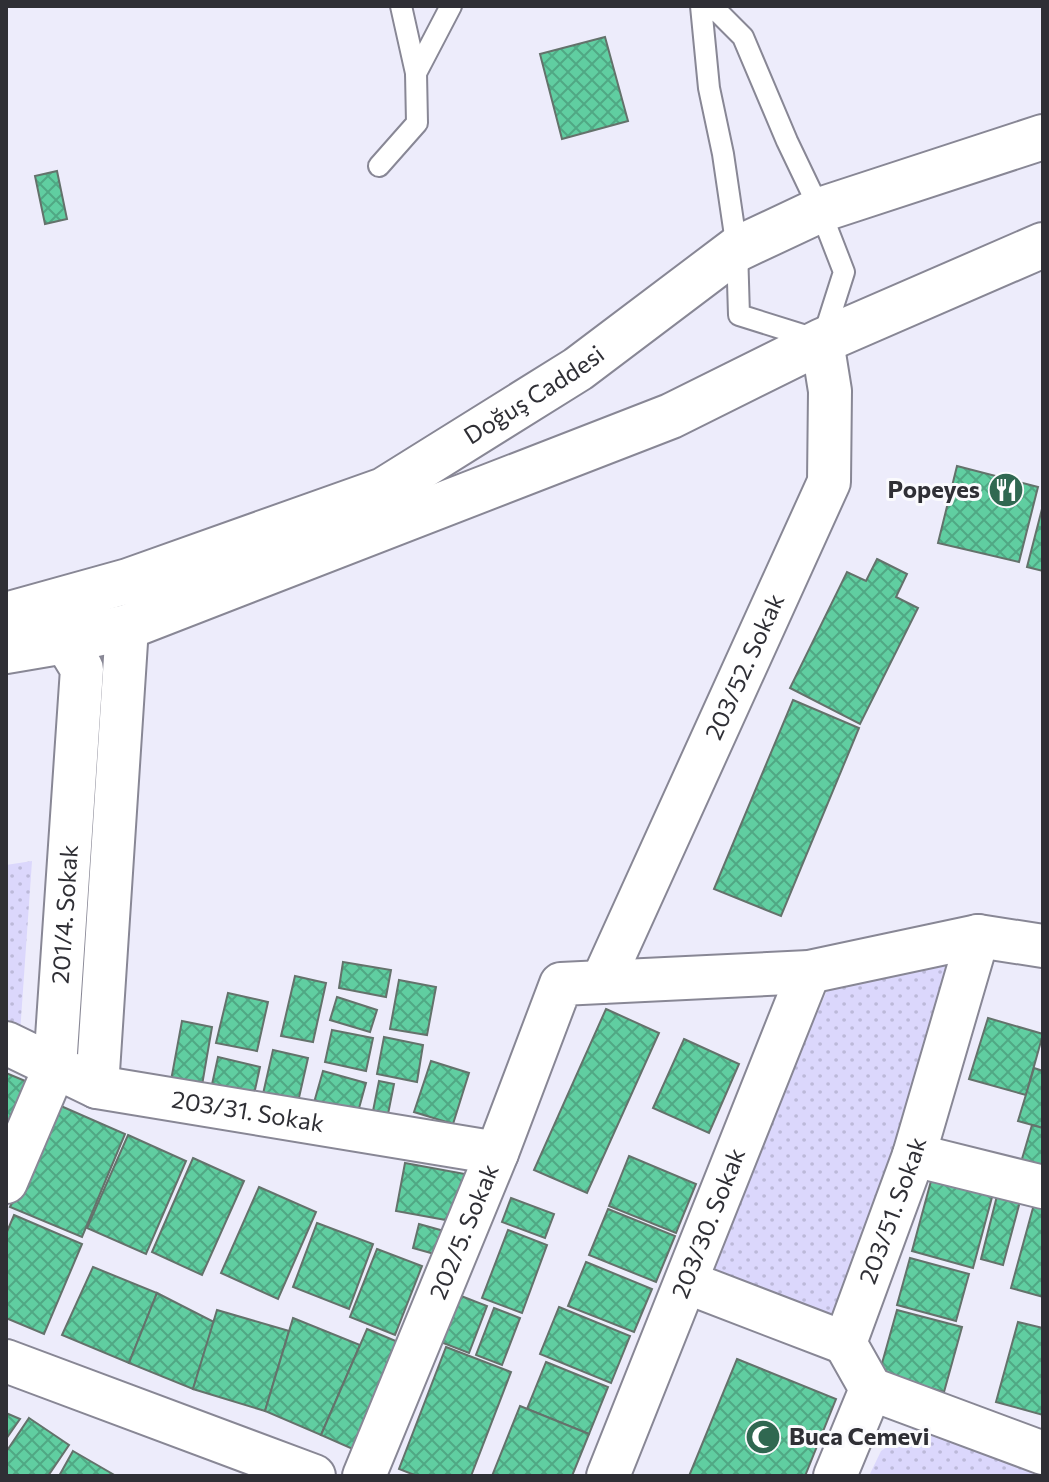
<svg xmlns="http://www.w3.org/2000/svg" width="1049" height="1482" font-family="Commissioner,sans-serif">
<style>
.park{fill:url(#park-dots)}
.building{fill:url(#building-cross-hatch);stroke:#64726b;stroke-width:2}
.lines{fill:none;stroke-linecap:round;stroke-linejoin:round}
.lane-casing{stroke:#888795;stroke-width:24}
.street-casing{stroke:#888795;stroke-width:46}
.primary-casing{stroke:#888795;stroke-width:48}
.lane{stroke:#fff;stroke-width:20}
.street{stroke:#fff;stroke-width:42}
.primary{stroke:#fff;stroke-width:44}
.labels{text-anchor:middle;stroke-width:6;stroke-linejoin:round;paint-order:stroke}
.street-label{font-size:24px;fill:#2f2f35;stroke:#fafafd}
.poi-label{font-size:24px;font-weight:bold;fill:#2f2f35;stroke:#fafafd;text-anchor:end}
</style>
<defs>
<pattern id="park-dots" width="8" height="8" patternUnits="userSpaceOnUse" patternTransform="scale(2)"><rect width="8" height="8" fill="#dbd7fc"/><path d="M2 2h.1M6 6h.1" fill="none" stroke="#bcb9d9" stroke-width="1.8" stroke-linecap="round"/></pattern>
<pattern id="building-cross-hatch" width="8" height="8" patternUnits="userSpaceOnUse" patternTransform="scale(2)"><rect width="8" height="8" fill="#60cea1"/><path d="M0 0l8 8M0 8l8-8" fill="none" stroke="#50a884"/></pattern>
</defs>
<rect width="100%" height="100%" fill="#edecfb"/>
<!-- park -->
<g class="park">
<path d="M32,861L20,1033L6,1026V865Z"/>
<path d="M953,961L841,1325L702,1275L829,986Z"/>
<path d="M920,1424L1043,1470V1476H869L881,1451Z"/>
</g>
<!-- building -->
<g class="building">
<path d="M605,37L628,121L562,139L540,54Z"/>
<path d="M57,171L67,219L45,224L35,176Z"/>
<path d="M957,466L1038,487L1019,562L938,543Z"/>
<path d="M1043,505V571L1027,567Z"/>
<path d="M877,559L907,574L896,597L918,608L860,724L790,688L847,572L866,581Z"/>
<path d="M793,700L859,728L781,916L714,889Z"/>
<path d="M343,962L391,970L386,997L339,988Z"/>
<path d="M295,976L326,983L313,1042L281,1036Z"/>
<path d="M399,980L436,987L427,1035L390,1029Z"/>
<path d="M228,993L268,1002L257,1051L216,1043Z"/>
<path d="M337,997L377,1010L370,1032L330,1020Z"/>
<path d="M606,1009L659,1033L587,1193L534,1170Z"/>
<path d="M988,1018L1043,1034L1026,1095L969,1079Z"/>
<path d="M182,1021L212,1027L201,1091L170,1086Z"/>
<path d="M332,1030L373,1038L366,1071L325,1062Z"/>
<path d="M384,1037L423,1045L417,1082L377,1074Z"/>
<path d="M684,1039L739,1064L709,1133L653,1108Z"/>
<path d="M273,1050L308,1058L298,1102L263,1094Z"/>
<path d="M218,1057L260,1067L253,1099L211,1089Z"/>
<path d="M431,1061L469,1073L453,1124L414,1112Z"/>
<path d="M1034,1068L1043,1071V1128L1018,1121Z"/>
<path d="M323,1071L366,1083L356,1119L313,1106Z"/>
<path d="M6,1073L35,1085L6,1156Z"/>
<path d="M379,1081L394,1084L387,1119L372,1116Z"/>
<path d="M54,1103L125,1134L82,1237L10,1207Z"/>
<path d="M1032,1125L1043,1128V1176L1019,1169Z"/>
<path d="M128,1135L186,1161L146,1254L87,1228Z"/>
<path d="M629,1156L696,1184L676,1233L609,1206Z"/>
<path d="M193,1158L244,1181L202,1275L152,1252Z"/>
<path d="M405,1163L465,1174L457,1222L396,1211Z"/>
<path d="M934,1170L995,1186L973,1268L912,1251Z"/>
<path d="M259,1187L316,1212L278,1299L221,1273Z"/>
<path d="M999,1188L1022,1194L1003,1265L981,1259Z"/>
<path d="M1036,1197L1043,1199V1297L1011,1288Z"/>
<path d="M511,1198L554,1214L545,1238L502,1222Z"/>
<path d="M608,1209L675,1236L656,1282L589,1255Z"/>
<path d="M14,1215L82,1244L44,1334L6,1318V1234Z"/>
<path d="M317,1223L373,1244L349,1309L293,1287Z"/>
<path d="M419,1224L444,1231L438,1255L413,1248Z"/>
<path d="M508,1230L547,1245L522,1313L482,1298Z"/>
<path d="M377,1249L422,1266L395,1335L350,1317Z"/>
<path d="M910,1258L969,1274L956,1321L897,1305Z"/>
<path d="M586,1262L652,1289L634,1332L568,1306Z"/>
<path d="M93,1267L157,1293L129,1363L62,1335Z"/>
<path d="M157,1293L214,1322L193,1389L129,1363Z"/>
<path d="M456,1294L487,1306L469,1353L438,1341Z"/>
<path d="M559,1307L630,1336L611,1383L540,1354Z"/>
<path d="M494,1308L520,1318L502,1365L476,1355Z"/>
<path d="M217,1310L289,1331L265,1411L193,1389Z"/>
<path d="M897,1310L962,1327L944,1392L879,1374Z"/>
<path d="M293,1318L360,1345L321,1435L265,1411Z"/>
<path d="M1018,1322L1043,1328V1415L996,1402Z"/>
<path d="M367,1329L410,1347L364,1454L321,1435Z"/>
<path d="M446,1347L511,1372L471,1476H417L399,1469Z"/>
<path d="M737,1359L836,1399L805,1476H689Z"/>
<path d="M546,1362L608,1387L589,1434L527,1409Z"/>
<path d="M520,1406L589,1434L572,1476H492Z"/>
<path d="M6,1413L20,1419L6,1439Z"/>
<path d="M29,1418L69,1445L48,1476H6V1452Z"/>
<path d="M73,1451L116,1476H59Z"/>
</g>
<g class="lines">
<defs>
<g id="lane">
<path d="M701,6L709,88L723,154L737,249L739,315L822,341L844,272L820,210L787,141L743,37L712,6"/>
<path d="M416,73L451,6"/>
<path d="M379,166L417,123L416,73L401,6"/>
</g>
<g id="street">
<path id="s1" d="M602,982L829,482L830,391L822,341"/>
<path id="s2" d="M6,1043L97,1087L497,1153"/>
<path d="M97,1087L127,627"/>
<path d="M914,1155L1043,1187"/>
<path id="s3" d="M6,1182L55,1067L82,669L65,641"/>
<path d="M686,1282L845,1343"/>
<path d="M6,1361L314,1476"/>
<path d="M871,1389L1043,1453"/>
<path id="s4" d="M364,1476L497,1153L561,984L809,972L978,936L1043,946"/>
<path id="s5" d="M608,1476L809,972"/>
<path id="s6" d="M835,1476L871,1389L845,1343L914,1155L978,936"/>
</g>
<g id="primary">
<path id="s7" d="M6,615L128,581L384,490L578,369L737,249L820,210L1043,137"/>
<path d="M6,651L65,641L127,627L671,416L822,341L1043,245"/>
</g>
</defs>
<!-- lane casing -->
<use href="#lane" class="lane-casing"/>
<!-- street casing -->
<use href="#street" class="street-casing"/>
<!-- primary casing -->
<use href="#primary" class="primary-casing"/>
<!-- lane -->
<use href="#lane" class="lane"/>
<!-- street -->
<use href="#street" class="street"/>
<!-- primary -->
<use href="#primary" class="primary"/>
</g>
<!-- icons -->
<defs>
<symbol id="restaurant-disc" viewBox="-11 -11 22 22"><circle r="9.5" fill="#306851" stroke="#fafafd"/><path d="M-5-6h1v4h1v-4h1v4h1v-4h1v5L-1.5 .5V6h-2V.5L-5-1ZM5-6V6H3V1.5H1.5Q1.5-4 5-6Z" fill="#fff"/></symbol>
<symbol id="mosque-disc" viewBox="-11 -11 22 22"><circle r="9.5" fill="#306851" stroke="#fafafd"/><path d="M3.5-4.9A6 6 0 1 0 3.5 4.9A5 5 0 1 1 3.5-4.9Z" fill="#fff"/></symbol>
</defs>
<g fill-rule="evenodd">
<use href="#restaurant-disc" x="986" y="470" width="40" height="40"/>
<use href="#mosque-disc" x="743" y="1417" width="40" height="40"/>
</g>
<g class="labels">
<!-- street labels -->
<g class="street-label">
<text dy="8" stroke="none"><textPath href="#s7" startOffset="576">Doğuş Caddesi</textPath></text>
<text dy="8" stroke="none"><textPath href="#s1" startOffset="346">203/52. Sokak</textPath></text>
<text dy="8" stroke="none"><textPath href="#s3" startOffset="278">201/4. Sokak</textPath></text>
<text dy="8" stroke="none"><textPath href="#s2" startOffset="254">203/31. Sokak</textPath></text>
<text dy="8" stroke="none"><textPath href="#s6" startOffset="288">203/51. Sokak</textPath></text>
<text dy="8" stroke="none"><textPath href="#s5" startOffset="272">203/30. Sokak</textPath></text>
<text dy="8" stroke="none"><textPath href="#s4" startOffset="264">202/5. Sokak</textPath></text>
</g>
<!-- poi labels -->
<g class="poi-label">
<text x="980" y="498">Popeyes</text>
<text x="789" y="1445" text-anchor="start">Buca Cemevi</text>
</g>
</g>
<!-- border -->
<rect width="1049" height="1482" fill="none" stroke="#2f2f35" stroke-width="16"/>
</svg>
